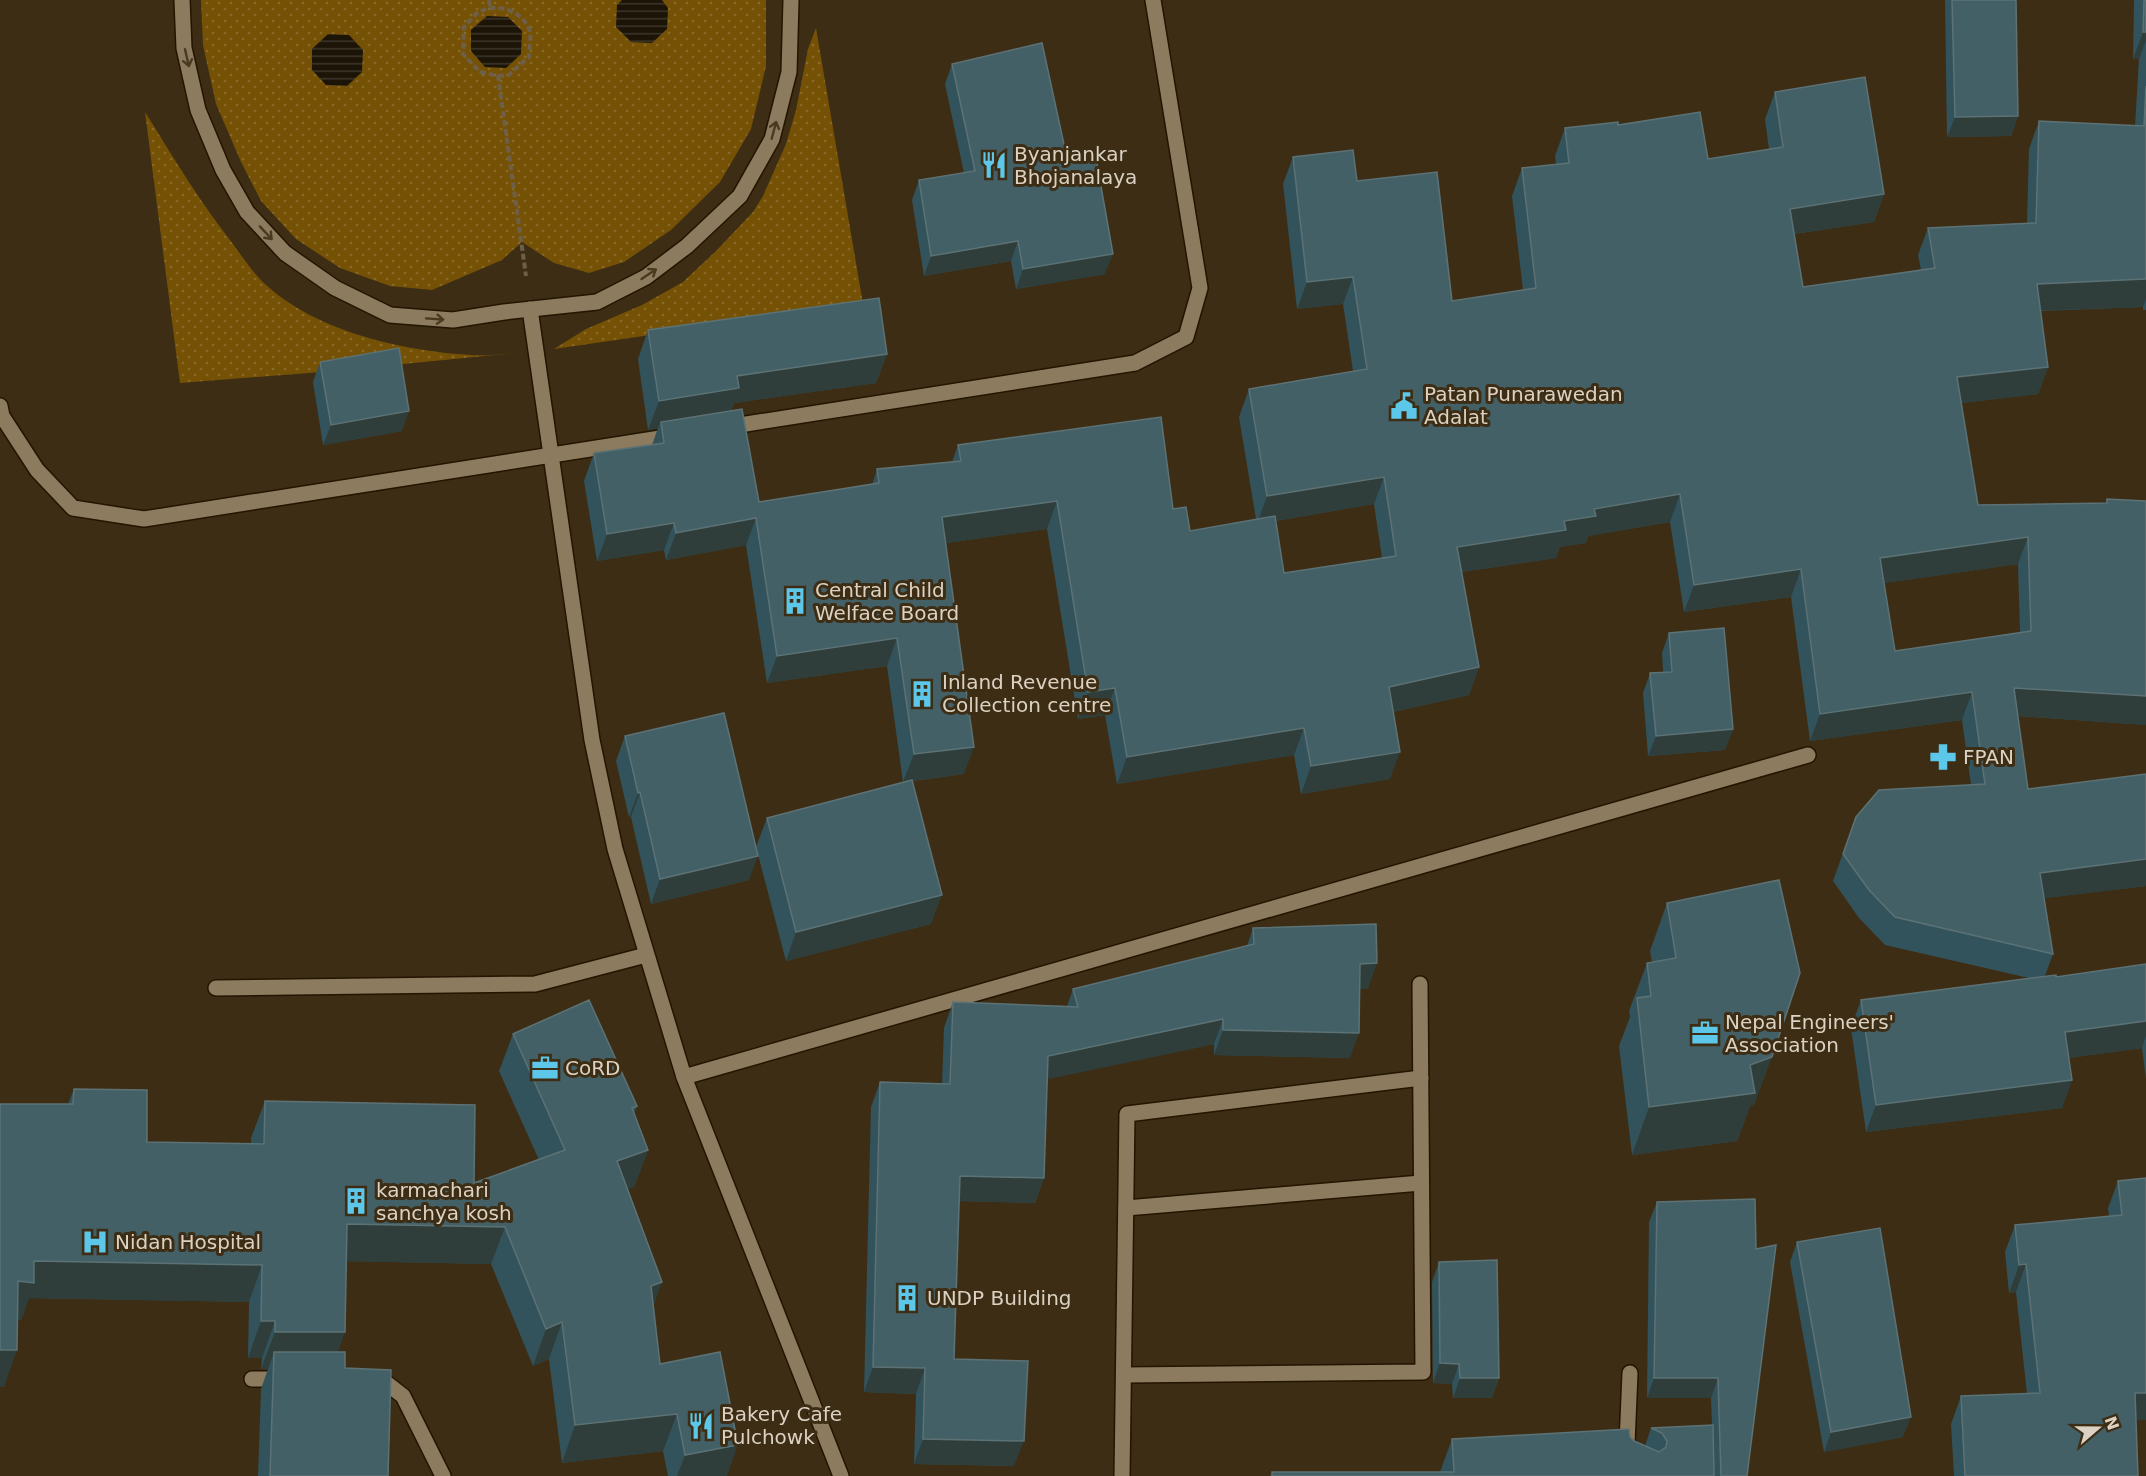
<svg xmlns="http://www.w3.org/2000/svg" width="2146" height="1476" font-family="'DejaVu Sans',sans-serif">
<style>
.grass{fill:url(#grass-dots)}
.water{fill:url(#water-rules)}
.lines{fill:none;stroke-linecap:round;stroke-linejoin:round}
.minor-casing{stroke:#241500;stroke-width:18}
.path{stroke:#6d5f49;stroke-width:4;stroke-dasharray:6 3;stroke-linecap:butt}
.minor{stroke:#8d7b5f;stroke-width:15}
.wall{fill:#32535c;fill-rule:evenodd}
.shaded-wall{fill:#2f3e3a}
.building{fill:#446067;stroke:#5c7275;stroke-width:1.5;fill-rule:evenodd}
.oneway{stroke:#49391f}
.labels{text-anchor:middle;stroke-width:6;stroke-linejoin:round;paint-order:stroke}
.poi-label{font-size:20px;fill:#dbd2c3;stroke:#3d2d14;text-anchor:start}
</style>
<defs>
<pattern id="grass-dots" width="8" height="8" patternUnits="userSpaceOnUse" patternTransform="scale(1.5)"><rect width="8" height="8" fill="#755105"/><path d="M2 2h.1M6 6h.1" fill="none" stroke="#886928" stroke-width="1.8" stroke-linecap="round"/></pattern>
<pattern id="water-rules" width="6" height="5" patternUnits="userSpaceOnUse" patternTransform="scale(1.5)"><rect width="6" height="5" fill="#1c1407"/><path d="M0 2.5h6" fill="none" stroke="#3c352a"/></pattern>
</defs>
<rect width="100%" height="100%" fill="#3d2d14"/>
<!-- grass -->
<g class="grass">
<path d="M201,0H766V66L751,129L720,182L671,230L624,262L589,273L554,263L522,242L502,260L432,290L390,286L340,268L296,239L261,201L241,162L216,104L203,45Z"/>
<path d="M816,28L863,304L554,349L586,329L642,305L683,282L717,250L753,212L763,196L786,144L796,110L808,49Z"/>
<path d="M145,112C173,157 200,202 233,244C241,255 249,267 258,277C308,330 401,351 471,355C486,356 502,354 516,353L322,372L180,383Z"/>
</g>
<!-- water -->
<g class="water">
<path d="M622,0H662L668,8L667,29L652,43L631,42L616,27L617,5Z"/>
<path d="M487,16L508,17L522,31L521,54L506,68L485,67L471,51V30Z"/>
<path d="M328,34L349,35L363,50L362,72L347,86L326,85L312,70V49Z"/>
</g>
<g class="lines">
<defs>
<g id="minor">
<path d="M182,0L184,48L198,110L223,170L247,212L285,253L335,288L390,315L453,320L504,312L597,302L646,277L687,246L740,196L772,139L789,72L791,0"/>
<path d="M530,309L592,740L615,849L684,1077L841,1476"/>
<path d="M0,406L2,416L37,470L73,508L144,519L673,436"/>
<path d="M727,427L1135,363L1186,337L1200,288L1153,0"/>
<path d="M216,988L535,984L646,955"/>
<path d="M684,1077L1808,755"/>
<path d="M1126,1208L1421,1183"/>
<path d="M1630,1373L1626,1467L1645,1476"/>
<path d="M1124,1375L1423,1372L1420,984"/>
<path d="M252,1379H285"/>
<path d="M372,1379L385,1382L403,1396L443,1476"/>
<path d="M1122,1476L1127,1114L1421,1078"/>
</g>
</defs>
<!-- minor casing -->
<use href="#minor" class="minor-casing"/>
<!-- path -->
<g class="path">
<path d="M489,0L490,8"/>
<path d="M498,76L509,75L529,57C529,49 532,36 529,29C522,11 497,3 481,11C474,14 469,22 464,27L463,54L480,72L498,76L526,276"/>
</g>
<!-- minor -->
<use href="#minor" class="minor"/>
</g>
<!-- wall -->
<g class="wall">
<path d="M1945,0H2016L2018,116L2011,136L1947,137Z"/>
<path d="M2134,0H2146V310H2143V307L2040,311L2048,367L2038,394L1961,403L1978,505L2106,503L2107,499L2146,501V725L2018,716L2028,789L2146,774V886L2044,898L2053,954L2045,976L2056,977L2146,964V1079L2142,1048L2068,1058L2072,1080L2062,1108L1866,1132L1851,1028L1861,1000L2029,978L1885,945L1859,918L1833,881L1856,817L1971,785L1962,720L1810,741L1791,597L1684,612L1670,522L1588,536L1586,543L1560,547L1556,558L1461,572L1479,667L1469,695L1393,712L1390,779L1301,794L1294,755L1117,784L1105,715L1078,719L1047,529L946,543L964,774L913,781L931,924L786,961L756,847L767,818L908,781L903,782L887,666L767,683L746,545L666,560L664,550L597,561L584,481L594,453L652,445L658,428L648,430L638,359L648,330L887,354L876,383L734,403L731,411L759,502L872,485L877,469L952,462L958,445L1173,509L1190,531L1256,519L1239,417L1249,389L1353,371L1343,304L1297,309L1283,184L1293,157L1357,181L1452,301L1523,290L1512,196L1522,168L1556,164L1555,156L1565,128L1618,125L1708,159L1769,149L1765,119L1775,92L1884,194L1874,222L1794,234L1803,287L1921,270L1918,255L1928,228L2027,223L2029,149L2039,121L2135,126L2139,59H2133ZM1374,504L1382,558L1284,573L1275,521ZM2018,564L2020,633L1895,651L1884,583Z"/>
<path d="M952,64L1068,163L1105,274L1016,289L1011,261L924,276L912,200L919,180L964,173L945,84Z"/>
<path d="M320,362L402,431L323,445L313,382Z"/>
<path d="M1669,633L1733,729L1725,750L1648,756L1643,693L1650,673L1663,672L1662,653Z"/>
<path d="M625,736L749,880L651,904L631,817H629L616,761Z"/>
<path d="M1667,903L1754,1105L1750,1106L1737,1141L1632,1155L1619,1046L1630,1017L1629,1011L1647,963L1652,962L1650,951Z"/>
<path d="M1253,928L1368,989H1360L1350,1058L1214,1055V1044L1047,1079L1044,1178L1035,1203L959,1201L954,1359L1014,1466L914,1464L916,1394L864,1392L871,1107L880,1082L942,1084L944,1028L953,1002L1067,1006L1073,989L1247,946Z"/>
<path d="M513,1034L637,1106L634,1113L648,1150L634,1187L627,1189L653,1306L660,1364L727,1476H668L663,1451L562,1463L549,1359L533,1366L491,1264L346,1261L338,1352L388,1476H258L261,1389L268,1369H261L262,1358H248L249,1302L29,1298L21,1320L17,1319L4,1387H0L68,1104L74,1089L147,1142L251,1144V1138L265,1101L474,1183L539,1160L499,1071Z"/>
<path d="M2146,1178V1420H2136L2138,1476H1954L1951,1424L1961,1396L2027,1394L2016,1292L2009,1293L2005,1252L2015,1225L2109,1216L2108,1208L2118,1181Z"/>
<path d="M1755,1199L1747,1476H1270L1272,1472H1440L1452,1439L1630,1437L1634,1441L1645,1446L1651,1428L1712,1425L1711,1398H1647L1649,1222L1657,1202Z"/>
<path d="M1797,1242L1903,1437L1824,1452L1790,1262Z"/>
<path d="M1439,1262L1499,1378L1492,1398H1453L1452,1384L1433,1383L1432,1282Z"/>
</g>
<!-- shaded-wall -->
<g class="shaded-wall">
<path d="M2143,32H2146V40L2139,59H2133Z"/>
<path d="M2018,116L2011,136L1947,137L1955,117Z"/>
<path d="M1884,194L1874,222L1780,236L1790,209Z"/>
<path d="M1018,241L1011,261L924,276L931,256Z"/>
<path d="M1113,254L1105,274L1016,289L1023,269Z"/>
<path d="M1353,277L1343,304L1297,309L1307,282Z"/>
<path d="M2146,279V299L2143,307L2027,311L2037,284Z"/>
<path d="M887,354L876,383L734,403L729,417L661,422L658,428L648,430L659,401L737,376Z"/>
<path d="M2048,367L2038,394L1947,405L1957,377Z"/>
<path d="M409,411L402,431L323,445L331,425Z"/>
<path d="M1384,477L1374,504L1257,524L1267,496Z"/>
<path d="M1680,494L1670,522L1588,536L1586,543L1560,547L1556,558L1447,574L1457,547L1594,509Z"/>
<path d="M1057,501L1047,529L932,545L942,517Z"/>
<path d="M756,518L746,545L666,560L676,533Z"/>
<path d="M674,523L664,550L597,561L607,534Z"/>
<path d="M2028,537L2018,564L1870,585L1880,558Z"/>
<path d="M1801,569L1791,597L1684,612L1694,585Z"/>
<path d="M897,638L887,666L767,683L777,656Z"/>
<path d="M1479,667L1469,695L1379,715L1389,687Z"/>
<path d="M1115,688L1105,715L1078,719L1088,692Z"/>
<path d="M2014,688L2146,696V725L2004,715Z"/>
<path d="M1972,692L1962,720L1810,741L1820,714Z"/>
<path d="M1304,728L1294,755L1117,784L1127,757Z"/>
<path d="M1733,729L1725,750L1648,756L1656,736Z"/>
<path d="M974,747L964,774L903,782L914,754Z"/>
<path d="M1400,752L1390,779L1301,794L1311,766Z"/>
<path d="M640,792L631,817H629L638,793Z"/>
<path d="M758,856L749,880L651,904L660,879Z"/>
<path d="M2146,859V886L2030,900L2040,873Z"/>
<path d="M942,895L931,924L786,961L796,932Z"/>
<path d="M1377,963L1368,989H1351L1360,964Z"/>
<path d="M1223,1019L1214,1044L1039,1081L1048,1056Z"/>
<path d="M2146,1021V1036L2142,1048L2055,1060L2065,1032Z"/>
<path d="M1223,1030L1359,1033L1350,1058L1214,1055Z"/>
<path d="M1772,1057L1754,1105L1750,1106L1737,1141L1632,1155L1649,1107Z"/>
<path d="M2072,1080L2062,1108L1866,1132L1876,1105Z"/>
<path d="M648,1150L634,1187L603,1198L617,1161Z"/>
<path d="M960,1176L1044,1178L1035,1203L950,1201Z"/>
<path d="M347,1224L505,1227L491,1264L333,1261Z"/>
<path d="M34,1261L262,1265L249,1302L29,1298L21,1320L4,1318L18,1281Z"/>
<path d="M2026,1264L2016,1292L2009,1293L2019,1265Z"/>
<path d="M662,1282L649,1319L651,1286Z"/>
<path d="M261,1321H275L262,1358H248Z"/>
<path d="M562,1322L549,1359L533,1366L546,1329Z"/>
<path d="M275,1332H345L332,1369L274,1352L268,1369H261Z"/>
<path d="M0,1350H17L4,1387H0Z"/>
<path d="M1440,1363L1459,1364L1452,1384L1433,1383Z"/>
<path d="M873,1367L925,1368L916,1394L864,1392Z"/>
<path d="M1460,1378H1499L1492,1398H1453Z"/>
<path d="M1654,1378H1718L1711,1398H1647Z"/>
<path d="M2135,1393H2146V1420L2125,1421Z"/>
<path d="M677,1414L663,1451L562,1463L575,1425Z"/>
<path d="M1911,1417L1903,1437L1824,1452L1831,1432Z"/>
<path d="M923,1439L1024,1441L1014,1466L914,1464Z"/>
<path d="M738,1445L727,1476H677L685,1455Z"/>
</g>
<!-- building -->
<g class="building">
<path d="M1952,0H2016L2018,116L1955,117Z"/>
<path d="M2144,0H2146V32H2143Z"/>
<path d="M1042,43L1068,163L1096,158L1113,254L1023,269L1018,241L931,256L919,180L975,171L952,64Z"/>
<path d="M1865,77L1884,194L1790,209L1803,287L1935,268L1928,228L2036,223L2039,121L2144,126L2146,86V279L2037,284L2048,367L1957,377L1978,505L2107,503V499L2146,501V696L2014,688L2028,789L2146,774V859L2040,873L2053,954L1895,917L1869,890L1843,854L1856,817L1879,790L1985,784L1972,692L1820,714L1801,569L1694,585L1680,494L1594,509L1596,516L1564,521L1566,530L1457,547L1479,667L1389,687L1400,752L1311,766L1304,728L1127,757L1115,688L1088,692L1057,501L942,517L974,747L914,754L897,638L777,656L756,518L676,533L674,523L607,534L594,453L664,443L661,422L742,409L759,502L879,483L877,469L961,461L958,445L1161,417L1173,509L1186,507L1190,531L1275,516L1284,573L1396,556L1384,477L1267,496L1249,389L1367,369L1353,277L1307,282L1293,157L1353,150L1357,181L1437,172L1452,301L1536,288L1522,168L1569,163L1565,128L1618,122V125L1700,112L1708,159L1783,147L1775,92ZM2028,537L2031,631L1895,651L1880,558Z"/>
<path d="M879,298L887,354L737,376L739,388L659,401L648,330Z"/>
<path d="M399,348L409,411L331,425L320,362Z"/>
<path d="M1724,628L1733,729L1656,736L1650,673L1672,672L1669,633Z"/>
<path d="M724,713L758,856L660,879L640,792L638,793L625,736Z"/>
<path d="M912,780L942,895L796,932L767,818Z"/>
<path d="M1779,880L1800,973L1772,1057L1750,1065L1755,1093L1649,1107L1637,998L1651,996L1647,963L1676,958L1667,903Z"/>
<path d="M1376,924L1377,963L1360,964L1359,1033L1223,1030V1019L1048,1056L1044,1178L960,1176L954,1359L1028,1361L1024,1441L923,1439L925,1368L873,1367L880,1082L950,1084L953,1002L1078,1007L1073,989L1254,944L1253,928Z"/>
<path d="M2146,964V1021L2065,1032L2072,1080L1876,1105L1861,1000L2056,975V977Z"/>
<path d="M589,1000L637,1106L632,1108L648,1150L617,1161L662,1282L651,1286L660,1364L720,1352L738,1445L685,1455L677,1414L575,1425L562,1322L546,1329L505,1227L347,1224L345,1332H275V1321H261L262,1265L34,1261V1283L18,1281L17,1350H0V1104H73L74,1089L147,1090V1142L264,1144L265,1101L475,1105L474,1183L565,1150L513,1034Z"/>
<path d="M2146,1178V1393H2135L2138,1476H1965L1961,1396L2040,1393L2026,1264L2019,1265L2015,1225L2122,1215L2118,1181Z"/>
<path d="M1755,1199L1756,1249L1776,1245L1747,1476H1721L1718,1378H1654L1657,1202Z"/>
<path d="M1880,1228L1911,1417L1831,1432L1797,1242Z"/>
<path d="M1497,1260L1499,1378H1460L1459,1364L1440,1363L1439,1262Z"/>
<path d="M274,1352H345V1368L391,1370L388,1476H270Z"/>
<path d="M1713,1425L1714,1476H1272V1472H1454L1452,1439L1629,1429L1630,1437L1634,1441L1659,1452L1666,1447L1667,1441L1662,1433L1651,1428Z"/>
</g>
<!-- one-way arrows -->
<defs><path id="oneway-shaft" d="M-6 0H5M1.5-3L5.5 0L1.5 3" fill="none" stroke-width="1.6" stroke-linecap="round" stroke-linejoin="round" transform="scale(1.5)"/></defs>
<g class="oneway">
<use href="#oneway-shaft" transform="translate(187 58) rotate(77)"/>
<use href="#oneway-shaft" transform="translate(774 130) rotate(-75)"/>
<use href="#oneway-shaft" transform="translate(266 233) rotate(47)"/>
<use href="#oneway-shaft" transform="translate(649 274) rotate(-34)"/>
<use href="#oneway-shaft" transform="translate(435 319) rotate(4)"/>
</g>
<!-- icons -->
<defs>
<symbol id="restaurant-bare" viewBox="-9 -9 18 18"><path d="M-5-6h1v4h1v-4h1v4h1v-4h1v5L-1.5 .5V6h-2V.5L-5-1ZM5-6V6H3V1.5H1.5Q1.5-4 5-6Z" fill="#5cc7e8" stroke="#3d2d14" stroke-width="2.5" paint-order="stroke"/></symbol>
<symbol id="civic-bare" viewBox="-9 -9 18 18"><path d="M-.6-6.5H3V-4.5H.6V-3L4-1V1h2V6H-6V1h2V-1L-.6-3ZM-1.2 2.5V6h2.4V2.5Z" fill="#5cc7e8" stroke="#3d2d14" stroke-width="2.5" paint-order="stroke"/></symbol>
<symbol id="building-bare" viewBox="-9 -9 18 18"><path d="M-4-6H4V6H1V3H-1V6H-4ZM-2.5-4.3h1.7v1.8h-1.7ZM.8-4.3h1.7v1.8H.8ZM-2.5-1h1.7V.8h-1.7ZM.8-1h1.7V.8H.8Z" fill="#5cc7e8" stroke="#3d2d14" stroke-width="2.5" paint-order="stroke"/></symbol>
<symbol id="pharmacy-bare" viewBox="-9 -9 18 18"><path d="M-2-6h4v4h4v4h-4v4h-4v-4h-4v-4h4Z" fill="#5cc7e8" stroke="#3d2d14" stroke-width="2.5" paint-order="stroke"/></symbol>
<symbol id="office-bare" viewBox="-9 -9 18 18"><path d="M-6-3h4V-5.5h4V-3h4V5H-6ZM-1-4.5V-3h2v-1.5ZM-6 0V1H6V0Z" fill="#5cc7e8" stroke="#3d2d14" stroke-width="2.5" paint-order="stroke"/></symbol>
<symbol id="hospital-bare" viewBox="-9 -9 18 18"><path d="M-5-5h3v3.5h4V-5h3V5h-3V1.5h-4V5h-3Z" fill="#5cc7e8" stroke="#3d2d14" stroke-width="2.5" paint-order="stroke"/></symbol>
</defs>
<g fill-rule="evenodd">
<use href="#restaurant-bare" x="975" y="146" width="38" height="38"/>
<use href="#civic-bare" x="1385" y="387" width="38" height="38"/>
<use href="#building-bare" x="776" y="582" width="38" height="38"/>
<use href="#building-bare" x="903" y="675" width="38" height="38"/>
<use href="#pharmacy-bare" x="1924" y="738" width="38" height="38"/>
<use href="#office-bare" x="1686" y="1014" width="38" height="38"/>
<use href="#office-bare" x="526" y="1049" width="38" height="38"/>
<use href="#building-bare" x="337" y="1182" width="38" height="38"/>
<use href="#hospital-bare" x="76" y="1223" width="38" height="38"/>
<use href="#building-bare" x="888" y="1279" width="38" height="38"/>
<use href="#restaurant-bare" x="682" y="1407" width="38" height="38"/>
</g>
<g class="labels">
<!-- poi labels -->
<g class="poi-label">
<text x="1014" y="161">Byanjankar<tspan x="1014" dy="23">Bhojanalaya</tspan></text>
<text x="1424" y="401">Patan Punarawedan<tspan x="1424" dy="23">Adalat</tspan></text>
<text x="815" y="597">Central Child<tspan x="815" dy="23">Welface Board</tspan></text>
<text x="942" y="689">Inland Revenue<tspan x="942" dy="23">Collection centre</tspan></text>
<text x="1963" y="764">FPAN</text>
<text x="1725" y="1029">Nepal Engineers'<tspan x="1725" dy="23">Association</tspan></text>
<text x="565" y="1075">CoRD</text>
<text x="376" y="1197">karmachari<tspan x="376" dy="23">sanchya kosh</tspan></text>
<text x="115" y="1249">Nidan Hospital</text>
<text x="927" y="1305">UNDP Building</text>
<text x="721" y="1421">Bakery Cafe<tspan x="721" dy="23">Pulchowk</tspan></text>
</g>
</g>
<!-- north arrow -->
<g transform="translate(2098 1428) rotate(70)" stroke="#3d2d14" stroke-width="4.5" paint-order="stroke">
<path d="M0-4.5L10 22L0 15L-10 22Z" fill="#dbd2c3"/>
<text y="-9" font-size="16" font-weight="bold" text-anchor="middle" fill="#dbd2c3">N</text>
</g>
</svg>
